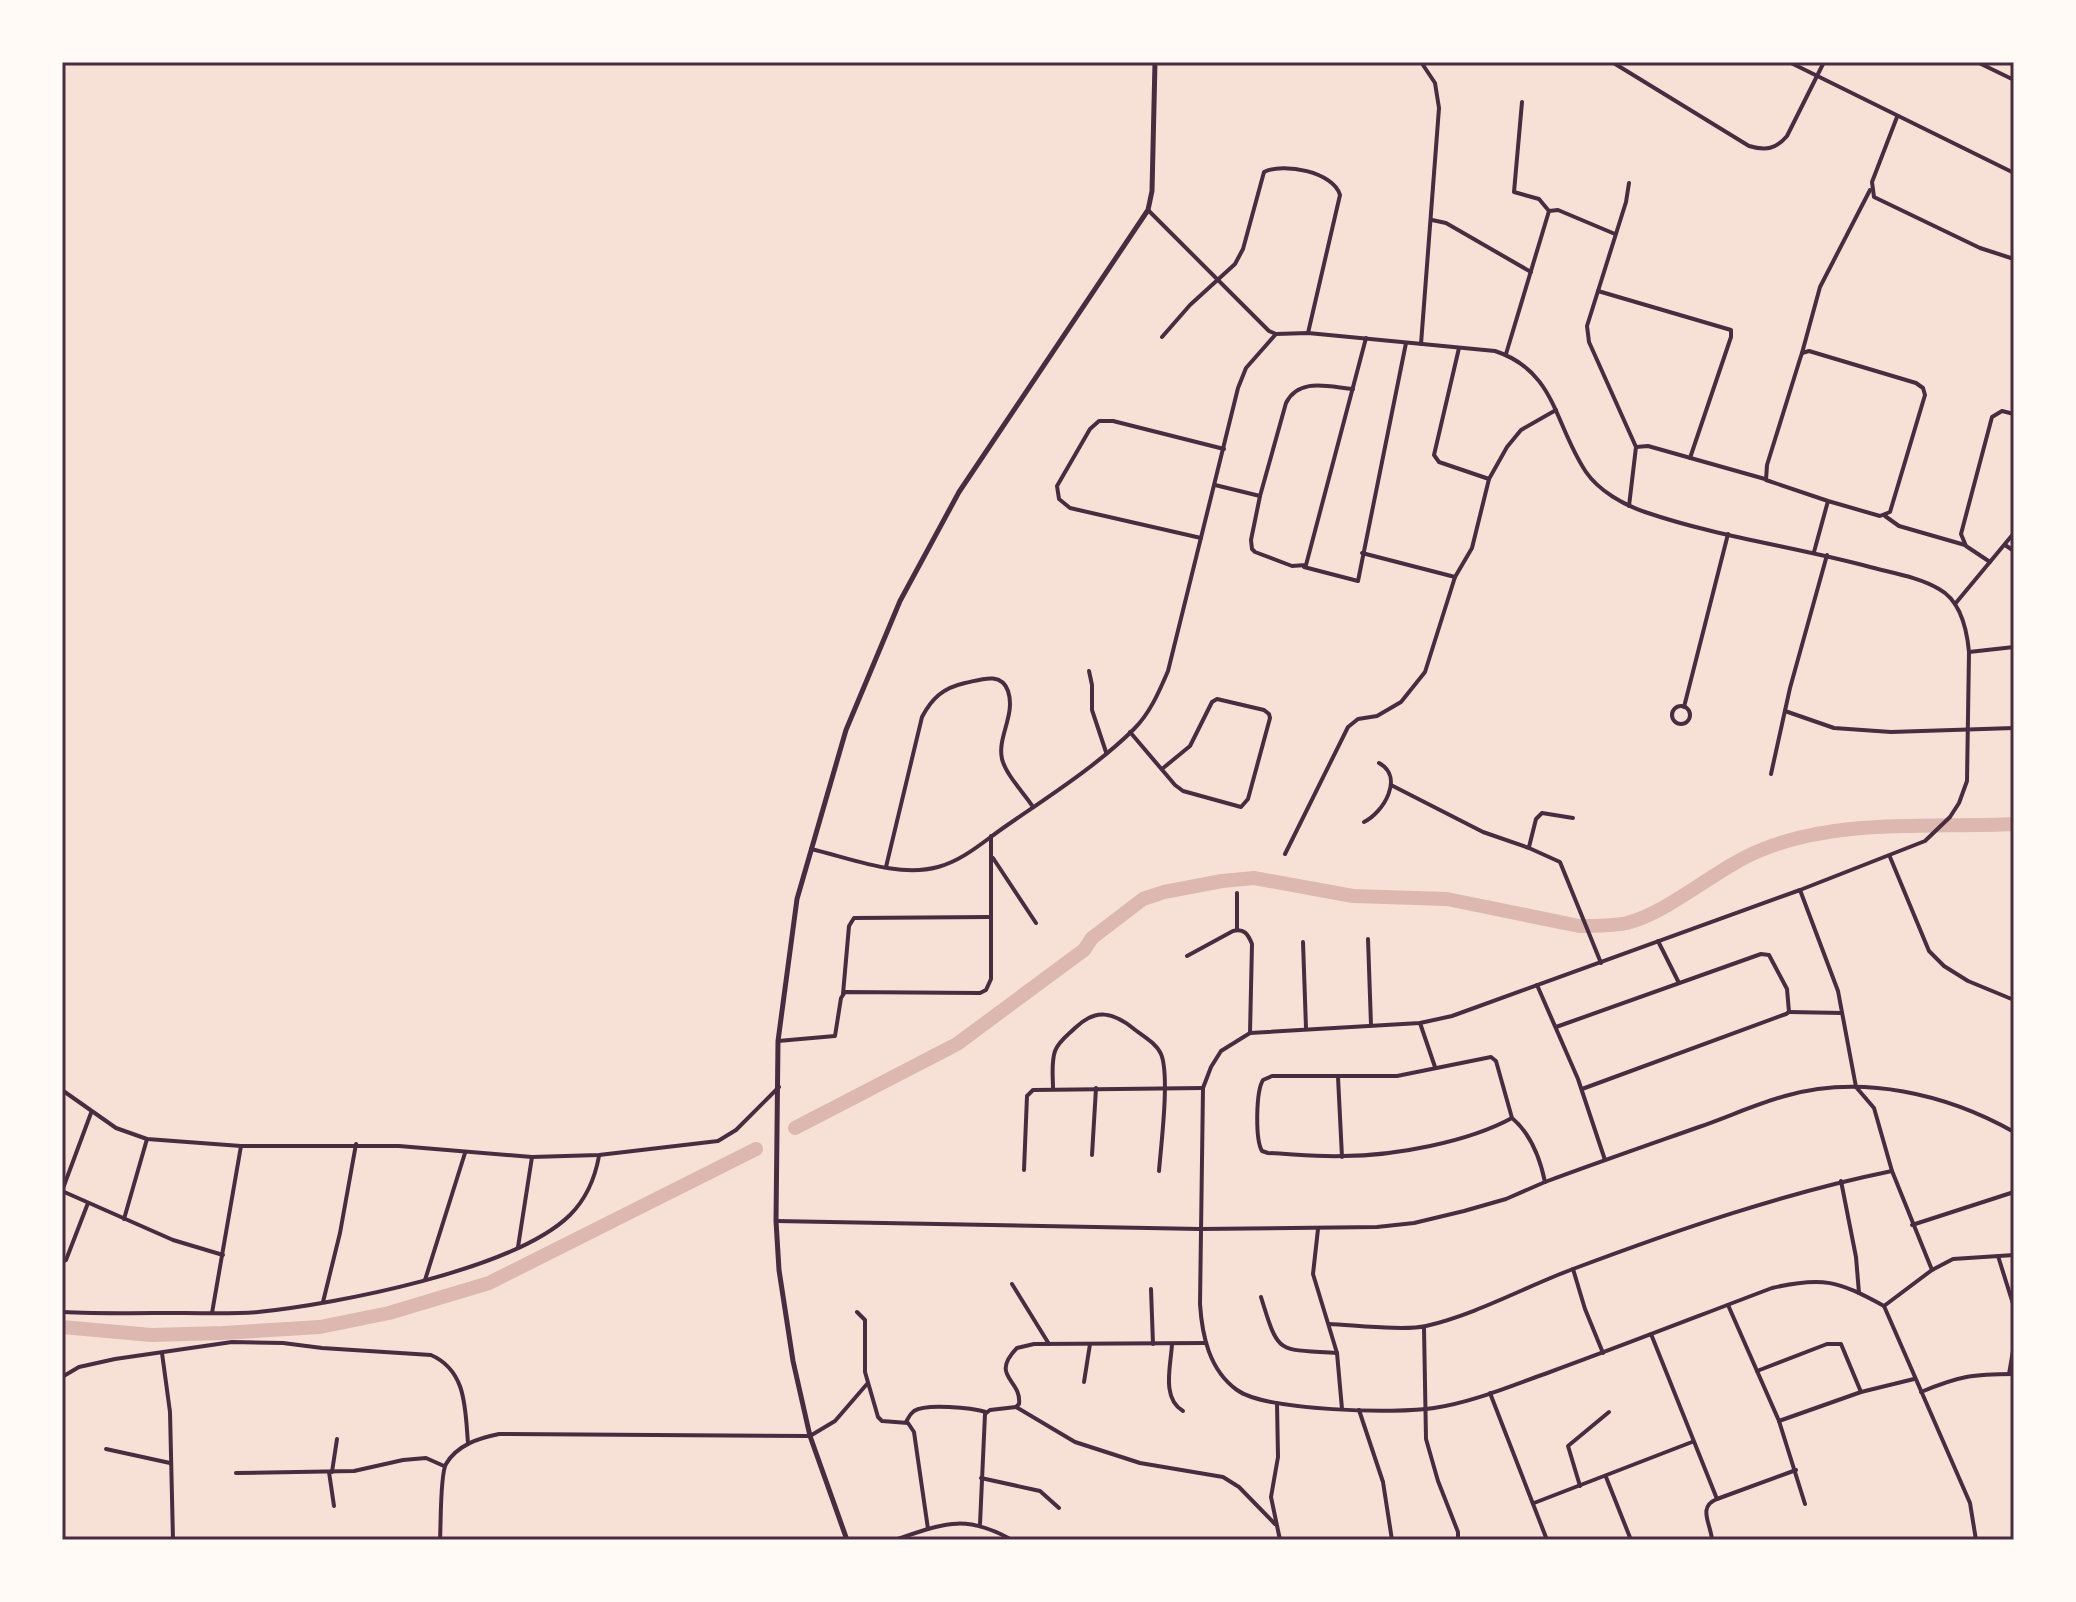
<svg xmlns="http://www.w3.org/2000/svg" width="2076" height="1602" font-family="Commissioner,sans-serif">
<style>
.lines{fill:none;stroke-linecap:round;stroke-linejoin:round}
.river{stroke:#dcb8b0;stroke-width:14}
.minor{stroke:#4a2c40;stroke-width:4}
.tertiary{stroke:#4a2c40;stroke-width:5}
.neatline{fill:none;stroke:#4a2c40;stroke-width:3}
</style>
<rect width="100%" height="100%" fill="#f7e1d7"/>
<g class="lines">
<!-- river -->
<g class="river">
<path d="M795,1128L957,1044L1084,950L1092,938L1143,899L1164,892L1222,881L1254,878L1353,896L1447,899L1579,926C1594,926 1612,926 1627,923C1670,912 1718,867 1761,850C1838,818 1932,828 2014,824"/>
<path d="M62,1327L151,1335L223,1333L320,1327L389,1313L489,1283L756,1149"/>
</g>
<!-- minor -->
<g class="minor">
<path d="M1421,62L1435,83L1439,108L1421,344"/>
<path d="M1612,62L1749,146C1766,151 1776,149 1787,136L1824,62"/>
<path d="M1789,62L2014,173"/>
<path d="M1977,62L2014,80"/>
<path d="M1522,102L1514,192L1539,199L1549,211"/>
<path d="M1897,117L1872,182L1874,197L1980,248L2014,259"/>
<path d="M1148,210L1269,331L1276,334L1308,333L1495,351C1556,371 1554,424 1586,472C1599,491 1624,505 1645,512C1718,537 1796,547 1870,567C1892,573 1919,577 1939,589C1961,601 1967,630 1969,652L1967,781L1959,803L1950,817L1925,841L1800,890L1452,1016L1420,1023L1250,1033L1221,1051L1211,1067L1203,1088L1200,1304C1202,1335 1209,1370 1237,1390C1266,1411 1397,1414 1434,1408C1474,1402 1513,1385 1550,1372C1624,1345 1698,1316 1772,1288C1823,1276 1838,1281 1884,1306L1970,1503L1976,1540"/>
<path d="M1432,220L1446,223L1531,272"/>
<path d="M1598,291L1731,330V337L1690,458"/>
<path d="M1162,337L1190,305L1235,264L1243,249L1264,172C1283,162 1334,172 1340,195L1308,333"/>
<path d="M1459,348L1434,455L1439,462L1489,479"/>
<path d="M1802,353L1820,287L1870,190"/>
<path d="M1506,354L1549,211L1558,210L1615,234"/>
<path d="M1636,447L1648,446L1765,479"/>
<path d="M1215,485L1260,496L1251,540L1252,549L1255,552L1292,566L1306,565L1366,338"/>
<path d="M1260,496L1286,403C1299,377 1329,387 1353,389"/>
<path d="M1629,506L1636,447L1589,342L1587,326L1626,202L1629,183"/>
<path d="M1885,516L1899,526L1965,545"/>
<path d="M1201,538L1070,508L1059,499L1057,486L1090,429L1099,421H1113L1224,449"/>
<path d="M2005,545L2014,551"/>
<path d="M1814,552L1828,501L1766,480L1767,465L1800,359L1802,353L1809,351L1916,383L1923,388L1925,395L1890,512L1880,516L1828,501"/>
<path d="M1362,553L1455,577"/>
<path d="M1990,562L1966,546L1961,534L1992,417L2002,411L2014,414"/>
<path d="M1304,567L1358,581L1406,343"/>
<path d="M1955,604L2014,533"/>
<path d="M1969,652L2014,647"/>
<path d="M1089,671L1092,685V710L1106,752"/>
<circle cx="1681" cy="715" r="9"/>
<path d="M1684,707L1728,534"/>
<path d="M1785,711L1834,728L1891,732L2014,728"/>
<path d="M1130,732L1175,785L1183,791L1241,807L1248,799L1270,718L1269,714L1264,710L1217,699L1212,702L1190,746L1162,769"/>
<path d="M1771,774L1790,688L1827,555"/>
<path d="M1391,785L1483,832L1529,848L1560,862L1601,963"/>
<path d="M1364,822C1383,813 1405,777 1379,763"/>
<path d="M1529,847L1536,819L1542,813L1573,818"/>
<path d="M811,849C850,858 898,878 938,867C964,860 984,841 1006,826C1048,797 1098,765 1134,729C1150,713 1159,692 1168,671L1238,388L1246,368L1276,334"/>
<path d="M1285,854L1348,727L1358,719L1377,716L1401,702L1425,672L1455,577L1472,548L1489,479L1507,447L1521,430L1556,410"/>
<path d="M1890,857L1929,951L1944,966L1968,981L2014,1000"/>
<path d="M993,858L1036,923"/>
<path d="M886,867L922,717C932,698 943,688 965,683C980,680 1001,671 1008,691C1016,715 997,737 1002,759C1006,775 1024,793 1033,807"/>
<path d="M1800,890L1838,991L1856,1087L1874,1108L1892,1171L1932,1270"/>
<path d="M1237,893V930"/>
<path d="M1368,939L1371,1025"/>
<path d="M1658,941L1679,983"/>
<path d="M1303,942L1306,1028"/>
<path d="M1187,956L1233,931C1244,928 1248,934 1252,944L1250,1033"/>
<path d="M1537,985L1578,1079L1605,1160"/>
<path d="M843,994L849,926L854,918L990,917"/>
<path d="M1789,1012L1842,1013"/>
<path d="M1420,1023L1435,1067"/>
<path d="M1556,1027L1761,954L1769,955L1787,989L1789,1012L1786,1014L1582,1089"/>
<path d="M778,1041L835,1036L841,998L845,992L980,993L986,990L991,979V836"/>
<path d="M1338,1077L1342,1157"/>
<path d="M1053,1088C1053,1076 1051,1063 1055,1051C1059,1041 1068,1035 1075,1028C1096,1008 1113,1012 1134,1029C1143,1036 1156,1043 1161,1054C1170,1075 1161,1145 1159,1171"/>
<path d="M62,1090L116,1128L147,1139L241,1146H399L532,1157L599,1155L718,1141L736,1130L779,1087"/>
<path d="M1512,1118L1496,1061L1491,1057L1397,1076H1272L1263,1080C1256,1091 1255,1139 1262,1151L1268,1153C1293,1154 1318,1157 1343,1156C1394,1156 1468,1142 1512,1118C1531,1134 1540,1158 1545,1182"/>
<path d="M1092,1155L1096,1088"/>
<path d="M1024,1170L1027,1096L1033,1090L1203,1088"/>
<path d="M1841,1181L1856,1257L1859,1293"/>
<path d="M62,1191L173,1240L223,1255"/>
<path d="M62,1191L91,1113"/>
<path d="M124,1219L147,1139"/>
<path d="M776,1221L1200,1229L1377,1227L1414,1223L1464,1211L1506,1199L1545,1182C1596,1163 1648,1145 1699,1127C1728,1117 1756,1104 1785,1096C1862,1074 1947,1094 2014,1132"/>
<path d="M1912,1225L2014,1192"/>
<path d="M1318,1229L1313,1274L1337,1353L1342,1409"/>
<path d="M518,1247L532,1157"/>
<path d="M1998,1256L2014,1307"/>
<path d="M62,1262L66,1260L88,1203"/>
<path d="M1573,1269L1585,1309L1603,1353"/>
<path d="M425,1280L465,1153"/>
<path d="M1012,1284L1049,1344"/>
<path d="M1151,1289L1153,1344"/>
<path d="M1261,1297C1279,1356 1277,1349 1337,1353"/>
<path d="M323,1302L340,1233L356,1144"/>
<path d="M1728,1305L1779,1421L1805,1504"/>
<path d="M1884,1306L1932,1270L1953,1259L2014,1255"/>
<path d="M62,1312C103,1314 144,1313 184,1313C209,1313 234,1314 258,1312C336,1304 514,1270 570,1215C586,1199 595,1178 599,1156"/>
<path d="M857,1312L865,1320V1372L878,1417L882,1421L908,1423L914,1432L928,1529"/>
<path d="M212,1313L241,1146"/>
<path d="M1329,1324C1354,1325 1404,1331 1426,1326C1477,1314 1525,1287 1573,1269C1677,1230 1784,1193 1892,1171"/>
<path d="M1424,1328L1426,1439L1438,1481L1458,1532V1540"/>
<path d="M1651,1334L1717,1499L1796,1470"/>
<path d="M1172,1344C1171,1365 1161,1398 1183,1411"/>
<path d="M162,1353L170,1412L173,1540"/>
<path d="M1757,1371L1827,1344H1841L1861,1392"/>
<path d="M2009,1374L2014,1345"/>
<path d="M62,1377L79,1367L115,1359L232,1342L283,1343L322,1348L431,1355C467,1371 465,1409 468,1443"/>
<path d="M1084,1382L1090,1344"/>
<path d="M1921,1392C1959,1376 1973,1374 2014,1374"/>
<path d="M1490,1393L1547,1540"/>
<path d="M1277,1403L1278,1457L1271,1497L1280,1540"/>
<path d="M1016,1407L1075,1442L1140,1463L1223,1477L1239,1487L1275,1524"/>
<path d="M1359,1410L1383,1482L1392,1540"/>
<path d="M1779,1421L1861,1392L1914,1379"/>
<path d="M906,1422C909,1417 909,1415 914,1411C926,1403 972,1408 986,1412"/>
<path d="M106,1449L170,1463"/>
<path d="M329,1472L334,1506"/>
<path d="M332,1472L337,1439"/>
<path d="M236,1473L354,1471L403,1460L426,1458L444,1466"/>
<path d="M1606,1477L1631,1540"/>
<path d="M981,1478L1040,1491L1059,1508"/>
<path d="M1580,1486L1568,1446L1609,1412"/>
<path d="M1534,1503L1692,1442"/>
<path d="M980,1524L985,1414L990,1410L1016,1407L1019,1404C1022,1379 989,1377 1017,1348L1034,1344L1206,1343"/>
<path d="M440,1540C441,1525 440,1474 446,1464C457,1445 479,1438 499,1434L810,1436L835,1421L867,1384"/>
<path d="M894,1540C943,1524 964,1513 1012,1540"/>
<path d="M1125,1540H1138"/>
<path d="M1712,1540C1711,1524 1697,1507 1717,1499"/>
</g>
<!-- tertiary -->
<path class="tertiary" d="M847,1540L810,1436L793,1361L779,1270L776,1221L778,1041L797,899L846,730L900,601L959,492L1148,210L1152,191L1155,62"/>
</g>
<!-- border -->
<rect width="2076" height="1602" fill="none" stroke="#fffaf5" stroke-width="128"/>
<rect x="64" y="64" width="1948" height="1474" class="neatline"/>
</svg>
